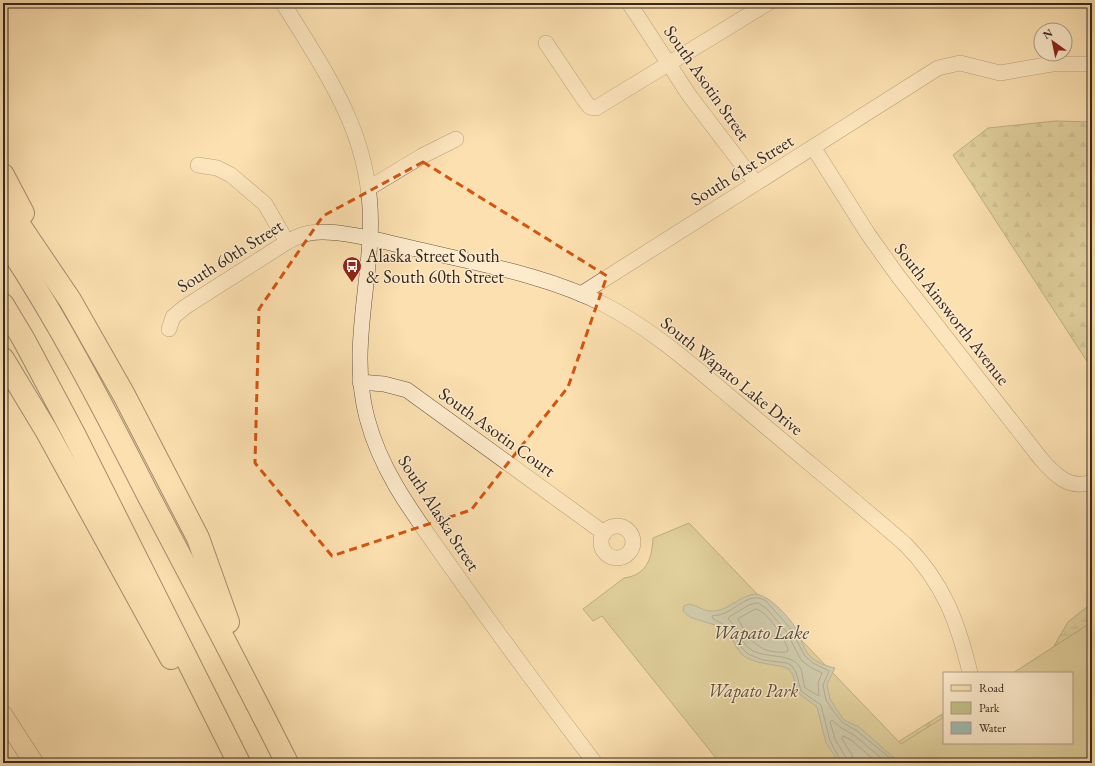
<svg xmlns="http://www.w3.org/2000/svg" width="1095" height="766" font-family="'EB Garamond',serif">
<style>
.forest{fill:url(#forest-firs);stroke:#7c7454}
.wetland{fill:url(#wetland-marsh);stroke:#7c7454}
.park{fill:#c3c188;stroke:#7c7454}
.water{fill:#a0bbb2;stroke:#768078}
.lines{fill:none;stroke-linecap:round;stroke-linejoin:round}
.shore{stroke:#6b726a;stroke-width:1}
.minor-casing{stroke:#685645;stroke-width:16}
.major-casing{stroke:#362821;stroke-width:20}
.highway-casing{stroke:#362821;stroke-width:24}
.minor{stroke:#fdebcc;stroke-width:15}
.major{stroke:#fce0b0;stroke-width:19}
.highway{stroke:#fce0b0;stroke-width:22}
.marked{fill:none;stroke:#d6540e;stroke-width:3;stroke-dasharray:8 5;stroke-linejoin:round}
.labels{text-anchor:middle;stroke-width:3;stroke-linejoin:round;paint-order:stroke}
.street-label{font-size:18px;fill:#362821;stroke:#fdebcc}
.poi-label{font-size:18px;fill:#362821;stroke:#fdebcc;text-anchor:start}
.park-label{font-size:18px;font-style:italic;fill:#594e3b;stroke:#fdebcc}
.water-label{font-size:19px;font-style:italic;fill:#504d45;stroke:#fdebcc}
</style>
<defs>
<pattern id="forest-firs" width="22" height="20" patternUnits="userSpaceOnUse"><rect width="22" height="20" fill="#c3c188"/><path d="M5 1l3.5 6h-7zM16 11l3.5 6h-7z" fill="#9f9d6f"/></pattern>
<pattern id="wetland-marsh" width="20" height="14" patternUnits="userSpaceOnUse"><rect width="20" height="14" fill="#c3c188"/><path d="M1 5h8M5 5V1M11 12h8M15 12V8" fill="none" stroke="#9f9d6f"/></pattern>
</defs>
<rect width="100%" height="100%" fill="#fce0b0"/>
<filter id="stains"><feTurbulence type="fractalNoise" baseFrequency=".005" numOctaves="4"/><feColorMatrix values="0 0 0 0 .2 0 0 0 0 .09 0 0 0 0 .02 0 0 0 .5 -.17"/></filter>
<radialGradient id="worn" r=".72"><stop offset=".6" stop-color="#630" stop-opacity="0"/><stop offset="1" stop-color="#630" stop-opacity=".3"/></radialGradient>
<!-- forest -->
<g class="forest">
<path d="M1056,121L1092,122V369L953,155L988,128Z"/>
<path d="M944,713V741L890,747Z"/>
</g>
<!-- wetland -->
<path class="wetland" d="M1092,603V633L1054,646L1068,622Z"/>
<!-- park -->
<path class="park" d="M689,523L901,744L944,717V743H1072V673H1013L1092,622V763H720L602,616L593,621L583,609L624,578C647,575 652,558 653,538Z"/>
<!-- water -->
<path class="water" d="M755,594C770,595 791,619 798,632C802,640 803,649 810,656C817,663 826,666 835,668L827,684L830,699L837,710L844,720L859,727L893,757L903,763H841L838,761L826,743L817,707L798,693L793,675L789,669C779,664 760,665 747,658C735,652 734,636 724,628L690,617L683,611L684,606L689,604C696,605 702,610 709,611C727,613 738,596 755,594Z"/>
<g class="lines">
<!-- shore -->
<g class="shore">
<path d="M758,603L766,608L786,631L801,660L810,667L822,673L818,683L819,696L805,688C803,682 803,675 801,669C792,651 765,660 750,649C740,642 738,627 728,619L729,617L749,605Z"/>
<path d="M756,609C768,612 784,638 788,649L787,652C760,654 750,642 738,619Z"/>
<path d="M842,763L830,741L821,705L801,691L796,672L792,666L787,663L763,660L748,654L742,648L729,627L713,619L712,616C717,615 721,615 725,613C738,607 752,591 766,601L790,628L805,656L813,663L829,671L823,685L826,700L834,712L842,722L857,731L896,763"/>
<path d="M847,763L846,758L835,739L830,722L832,720L840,727L854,735L887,763"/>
<path d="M853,763L852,755L842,739L843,736L851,740L878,763"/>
</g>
<defs>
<g id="minor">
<path d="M283,3C331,81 376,142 370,239C367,299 351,358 367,418C382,476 419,521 453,570C499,635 546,699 595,763"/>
<path d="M629,3L689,95L756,183"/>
<path d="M546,43L585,101L590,107L596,108L768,3"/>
<path d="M813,147L868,234L898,276L1041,459C1055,475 1069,490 1092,482"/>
<path d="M198,165L217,168L231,175L265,204L287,242"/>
<path d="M369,188L422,156L456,139"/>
<path d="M581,294L938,68L960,63L1000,73L1052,64H1092"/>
<path d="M169,329L173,317L185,307L287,242C295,238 302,234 310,233C336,228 390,243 416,249C479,264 547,275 605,305C657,332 701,373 746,410C799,455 853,499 905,544C943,582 958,622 970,673"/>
<path d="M360,382L384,384L407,390L604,533"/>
<circle cx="617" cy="542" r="16"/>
</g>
<path id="major" d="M3,715L34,763"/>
<g id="highway">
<path d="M3,175L23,213"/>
<path d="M3,201L70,300L124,395L198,538L228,622"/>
<path d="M3,237C58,319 103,407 148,495C195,584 242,673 287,763"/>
<path d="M3,305L24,340L74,434L239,763"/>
<path d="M3,359L46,430L171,658"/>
</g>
</defs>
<!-- minor casing -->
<use href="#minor" class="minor-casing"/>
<!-- major casing -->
<use href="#major" class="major-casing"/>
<!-- highway casing -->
<use href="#highway" class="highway-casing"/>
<!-- minor -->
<use href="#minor" class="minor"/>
<!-- major -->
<use href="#major" class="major"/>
<!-- highway -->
<use href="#highway" class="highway"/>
</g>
<!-- marked area -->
<path d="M0 0H1095V766H0ZM423,162L607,276L568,387L471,510L332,556L255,463L259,309L323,216Z" fill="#fce0b0" fill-opacity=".55" fill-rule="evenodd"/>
<path class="marked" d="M423,162L607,276L568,387L471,510L332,556L255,463L259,309L323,216Z"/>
<!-- icons -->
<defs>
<symbol id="bus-pin" viewBox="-11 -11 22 30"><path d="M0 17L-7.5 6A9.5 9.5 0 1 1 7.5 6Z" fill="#8f2418" stroke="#fdebcc"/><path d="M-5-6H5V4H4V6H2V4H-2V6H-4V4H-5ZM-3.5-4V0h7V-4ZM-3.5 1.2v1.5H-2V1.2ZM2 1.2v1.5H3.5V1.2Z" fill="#fff"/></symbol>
</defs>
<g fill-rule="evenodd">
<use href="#bus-pin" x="341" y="255" width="22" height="30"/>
</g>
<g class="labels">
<!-- street labels -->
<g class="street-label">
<text transform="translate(707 83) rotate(55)" y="6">South Asotin Street</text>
<text transform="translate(742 170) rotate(-32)" y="6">South 61st Street</text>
<text transform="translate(230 256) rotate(-32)" y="6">South 60th Street</text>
<text transform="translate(952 314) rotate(52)" y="6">South Ainsworth Avenue</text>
<text transform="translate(732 376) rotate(39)" y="6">South Wapato Lake Drive</text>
<text transform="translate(497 432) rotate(36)" y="6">South Asotin Court</text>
<text transform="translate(439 513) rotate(57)" y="6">South Alaska Street</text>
</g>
<!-- poi labels -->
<g class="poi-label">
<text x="366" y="262">Alaska Street South<tspan x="366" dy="21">&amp; South 60th Street</tspan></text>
</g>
<!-- park labels -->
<g class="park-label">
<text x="753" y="697">Wapato Park</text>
</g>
<!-- water labels -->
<g class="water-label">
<text x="761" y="639">Wapato Lake</text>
</g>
</g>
<!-- margin -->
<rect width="1095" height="766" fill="none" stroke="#fce0b0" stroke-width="16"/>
<rect x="4" y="4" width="1087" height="758" fill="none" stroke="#362821" stroke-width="2"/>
<rect x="8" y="8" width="1079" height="750" fill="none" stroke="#362821"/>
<!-- legend -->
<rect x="943" y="672" width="130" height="72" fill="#fdebcc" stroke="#ad9d88"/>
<rect x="951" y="685" width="20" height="6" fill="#fce0b0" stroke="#ad9d88"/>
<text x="979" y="692" font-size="12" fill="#362821">Road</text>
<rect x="951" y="702" width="20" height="12" fill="#c3c188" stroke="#ad9d88"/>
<text x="979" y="712" font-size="12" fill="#362821">Park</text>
<rect x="951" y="722" width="20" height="12" fill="#a0bbb2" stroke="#ad9d88"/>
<text x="979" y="732" font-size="12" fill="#362821">Water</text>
<!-- north arrow -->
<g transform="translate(1053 42) rotate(327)"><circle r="19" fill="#fdebcc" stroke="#ad9d88"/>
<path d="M0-3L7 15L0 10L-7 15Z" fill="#8f2418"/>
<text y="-6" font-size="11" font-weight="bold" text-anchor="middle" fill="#362821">N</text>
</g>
<rect width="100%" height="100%" filter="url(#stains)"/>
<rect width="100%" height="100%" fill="url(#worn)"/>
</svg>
